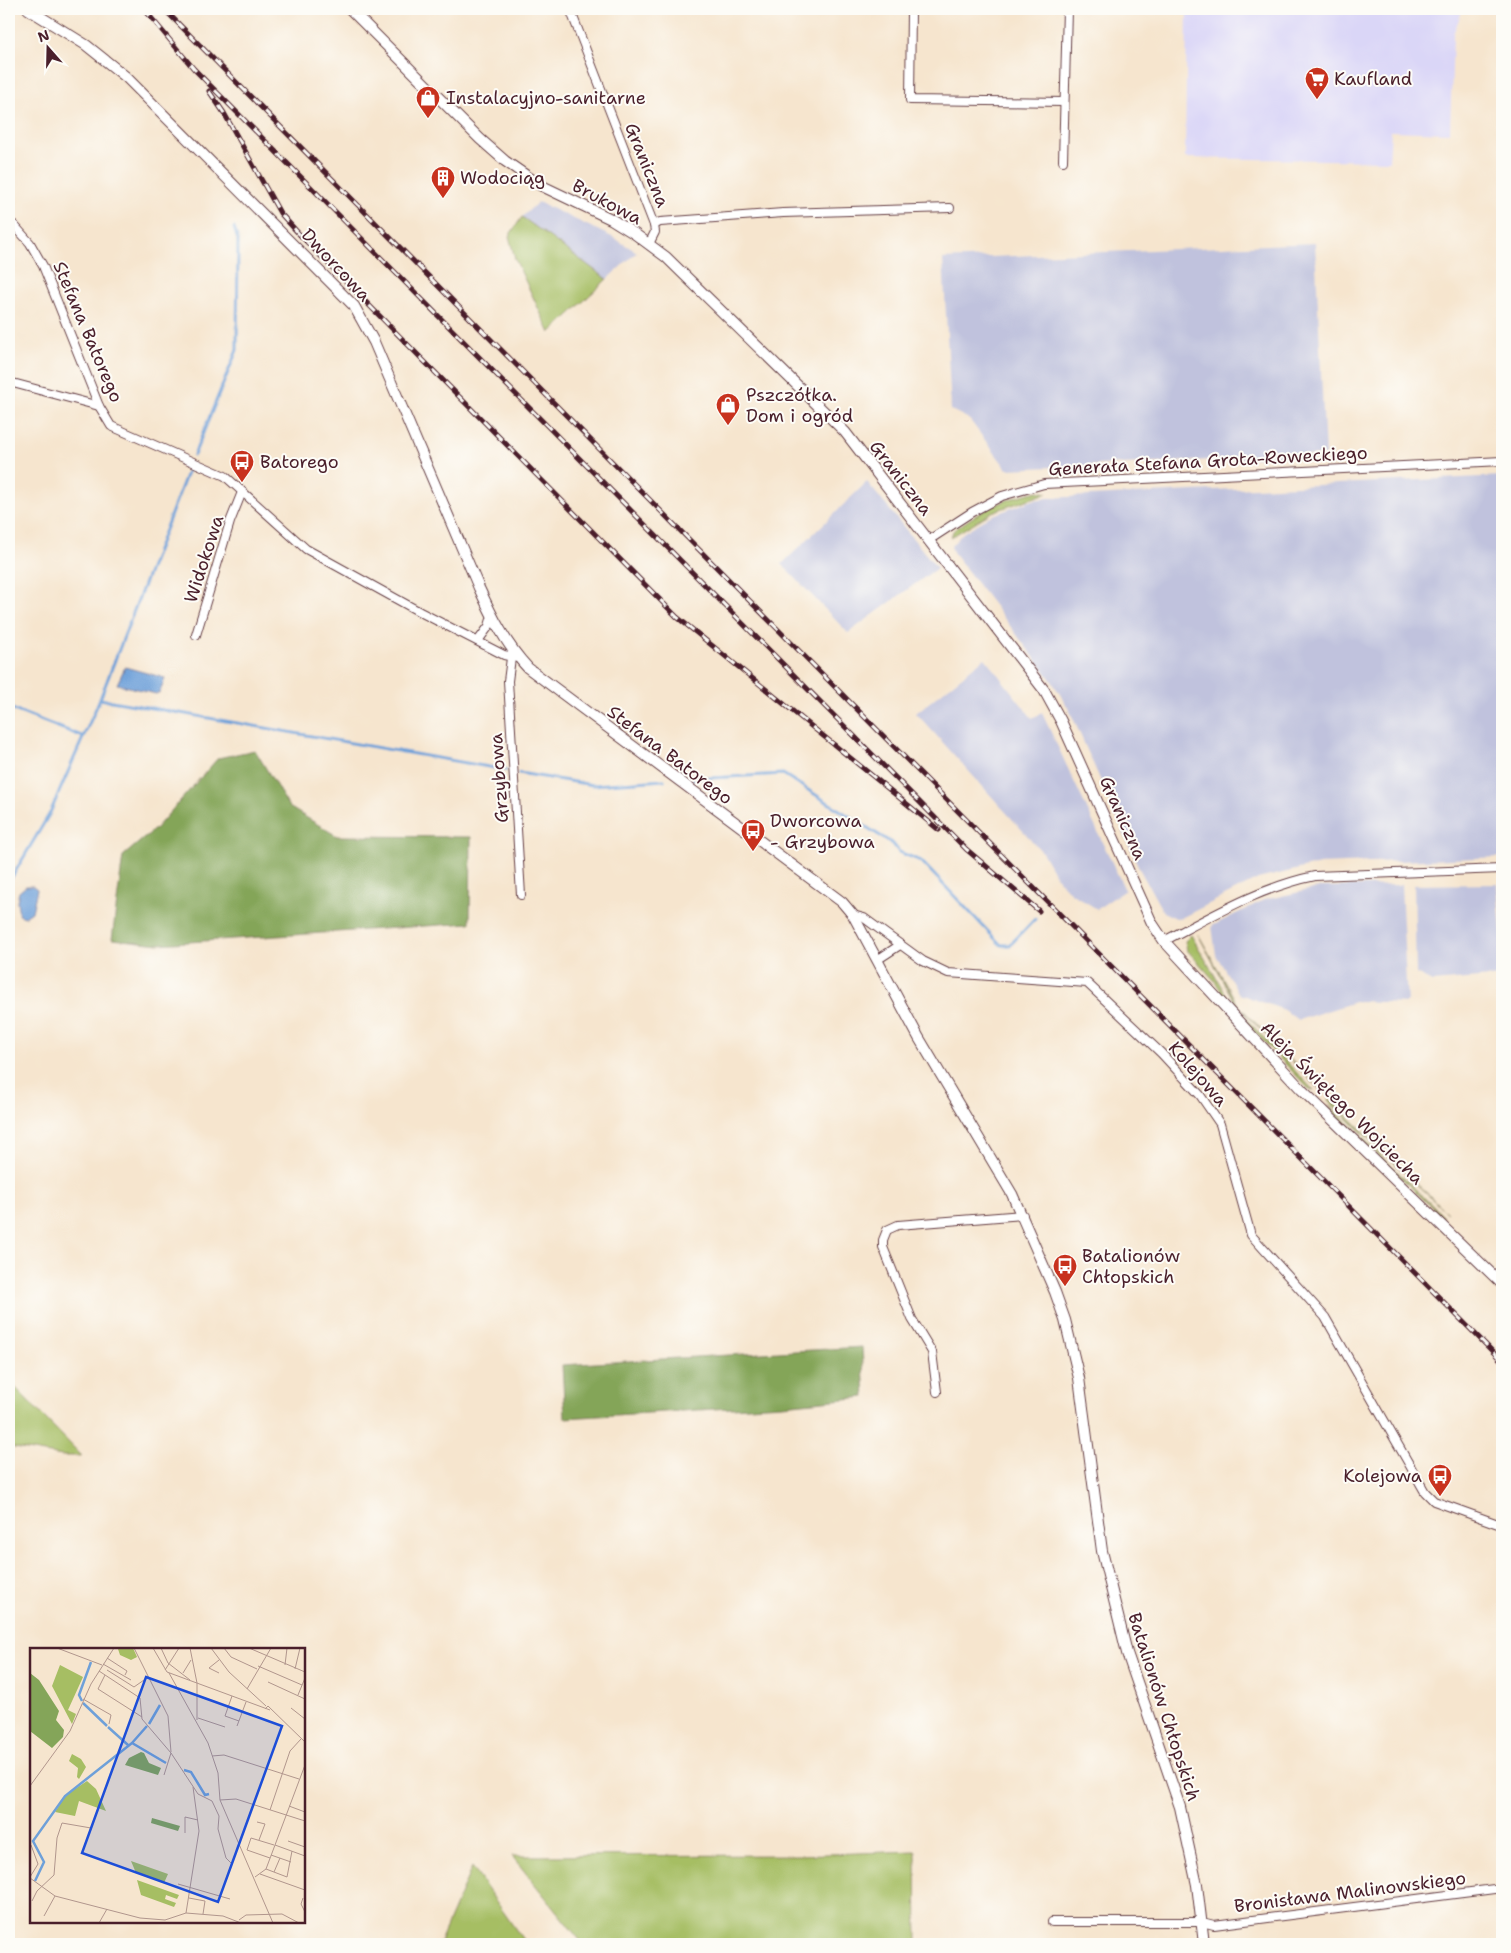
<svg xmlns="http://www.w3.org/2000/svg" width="1511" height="1953" font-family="'Shantell Sans',sans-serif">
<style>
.built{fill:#dad6f7}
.industrial{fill:#c0c2dd}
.green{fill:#a6be63;stroke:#786e47}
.forest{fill:#84a559;stroke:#676242}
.water{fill:#6ea0d9;stroke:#5c6082}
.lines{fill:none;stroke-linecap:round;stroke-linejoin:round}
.stream{stroke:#6ea0d9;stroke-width:3}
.minor-casing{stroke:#643d43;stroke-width:10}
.tertiary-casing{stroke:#643d43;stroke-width:12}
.minor{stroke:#fff;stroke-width:8}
.tertiary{stroke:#fff;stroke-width:10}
.rail-casing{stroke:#4a1f2b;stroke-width:5}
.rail{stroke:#fdfcf7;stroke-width:3;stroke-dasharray:9;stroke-linecap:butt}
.labels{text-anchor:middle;stroke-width:4;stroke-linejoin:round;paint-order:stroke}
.poi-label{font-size:18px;fill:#4a1f2b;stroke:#fdfcf7;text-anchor:start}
.street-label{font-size:18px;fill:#4a1f2b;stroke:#fdfcf7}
.inset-river{fill:none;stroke:#6ea0d9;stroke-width:2.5}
.inset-road{fill:none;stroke:#b1968d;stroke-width:1}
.view{fill:#1d4ed8;fill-opacity:0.15;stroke:#1d4ed8;stroke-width:2.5}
.inset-edge{fill:none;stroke:#4a1f2b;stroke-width:2.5}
</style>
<rect width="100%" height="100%" fill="#fdfcf7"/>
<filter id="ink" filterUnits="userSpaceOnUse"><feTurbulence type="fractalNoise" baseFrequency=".02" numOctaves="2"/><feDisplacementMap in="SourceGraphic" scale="10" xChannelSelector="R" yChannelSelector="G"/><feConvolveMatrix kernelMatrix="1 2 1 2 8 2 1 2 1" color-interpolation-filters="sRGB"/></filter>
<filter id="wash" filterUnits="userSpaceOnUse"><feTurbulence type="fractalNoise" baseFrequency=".0096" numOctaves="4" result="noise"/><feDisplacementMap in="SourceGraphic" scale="20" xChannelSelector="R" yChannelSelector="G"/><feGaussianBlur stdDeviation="1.12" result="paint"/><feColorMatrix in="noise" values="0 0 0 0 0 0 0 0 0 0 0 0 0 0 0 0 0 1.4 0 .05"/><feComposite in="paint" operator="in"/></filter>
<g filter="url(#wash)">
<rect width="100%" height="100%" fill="#f6e5ce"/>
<!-- built -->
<path class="built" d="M1187,9H1463L1453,34L1450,133L1391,131L1389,161L1185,158Z"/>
<!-- industrial -->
<g class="industrial">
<path d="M538,202L612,237L637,252L607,279L522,217Z"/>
<path d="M1315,243L1325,455L1007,469L969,419L951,410L943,259Z"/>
<path d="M1502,476V857L1320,864L1258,879L1183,917L1176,918L1163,912L1140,870L1069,709L1050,678L953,552L951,546L963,533L988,517L1033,500L1048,498Z"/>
<path d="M867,482L937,568L848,633L782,564Z"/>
<path d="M985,658L1032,718L1042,713L1125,890L1097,909L1071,893L1057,878L1042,852L916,713Z"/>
<path d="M1497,884L1502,941V976L1432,982L1416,974L1414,885Z"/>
<path d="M1401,885L1407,1003L1358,1001L1298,1020L1282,1009L1239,994L1216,955L1212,926L1264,900L1322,887Z"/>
</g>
<!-- green -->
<g class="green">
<path d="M522,217L607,279L550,333L515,259L509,236Z"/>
<path d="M1038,491L1047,493L992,512L951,537L953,531C977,512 1008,497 1038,491Z"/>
<path d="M1198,934L1238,1005L1321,1091L1235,1003Z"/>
<path d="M1191,935L1231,1003L1315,1092L1310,1090L1229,1005L1215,981L1187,950L1185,941Z"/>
<path d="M1329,1098L1447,1213L1328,1100Z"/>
<path d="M1328,1104L1444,1217H1442L1332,1111Z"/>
<path d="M9,1381L82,1456H62L9,1447Z"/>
<path d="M916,1851L917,1944H583L512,1856L797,1855Z"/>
<path d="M472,1867L526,1944H439Z"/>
</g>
<!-- forest -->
<g class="forest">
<path d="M255,750L289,807L337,836L471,837L470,923L159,944L112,939L123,856L156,828L218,758Z"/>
<path d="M862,1347L865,1397L782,1405L565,1418L562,1365Z"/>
</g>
<!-- water -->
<g class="water">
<path d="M125,667L165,678L160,692L156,694L117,684Z"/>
<path d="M26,886H33L37,889L32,912L25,917L19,915L17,901L19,892Z"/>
</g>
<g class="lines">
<!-- stream -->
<g class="stream">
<path d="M194,455L237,350L238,240L234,228"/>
<path d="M100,699L188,470"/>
<path d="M9,708L84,737"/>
<path d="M519,773L593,785L664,780"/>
<path d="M693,779L783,774L893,844L899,852L921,861L1001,945H1010L1035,919"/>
<path d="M9,882L50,813L100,699L506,770"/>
</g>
</g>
</g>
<g filter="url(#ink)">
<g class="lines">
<defs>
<g id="minor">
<path d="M570,9L654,225L655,232L649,244"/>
<path d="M911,9L910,100L1064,102"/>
<path d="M1063,161L1067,9"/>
<path d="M9,223L14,225L30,243L43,266L99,406L111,426L225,476L306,549L420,612L504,655L518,658"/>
<path d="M654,225L660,222L783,213L950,208"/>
<path d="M9,382L99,406"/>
<path d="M929,540L972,512L1002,496L1044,484L1502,461"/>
<path d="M196,635L230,522L242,492"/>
<path d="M478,641L489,626L492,616"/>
<path d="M511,658L508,681L521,895"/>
<path d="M853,915L864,918L923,961L948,973L1087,983L1161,1053L1200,1095L1220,1124L1251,1235L1325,1317L1425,1492L1434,1501L1498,1524"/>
<path d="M1164,941C1212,916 1261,887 1315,876L1502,869"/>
<path d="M877,960L900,945"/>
<path d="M937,1392L932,1352L912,1319L883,1247V1240L887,1230L898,1225L1023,1215"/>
<path d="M1052,1922H1202L1214,1925L1502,1888"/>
</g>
<g id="tertiary">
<path d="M28,9L86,45L126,77L354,306L374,342L479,588C492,616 506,645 528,668L842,902L853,915L919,1038L1012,1194L1055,1292L1065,1320L1079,1378L1102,1551L1127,1653L1180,1807L1197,1885L1204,1944"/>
<path d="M350,9L480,139L505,161L540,185L611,219L635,234L666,257L845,432L1044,690L1061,721L1152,923L1164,941L1302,1090L1502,1284"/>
</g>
</defs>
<!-- minor casing -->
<use href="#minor" class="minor-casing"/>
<!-- tertiary casing -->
<use href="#tertiary" class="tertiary-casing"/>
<!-- minor -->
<use href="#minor" class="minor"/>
<!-- tertiary -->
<use href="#tertiary" class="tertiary"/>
<defs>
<g id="rail">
<path d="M144,9L194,69L966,849L1039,911"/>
<path d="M164,9L1502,1361"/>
<path d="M209,91L224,113L280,213L300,235L422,359L677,617L939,830"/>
</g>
</defs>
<!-- rail casing -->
<use href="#rail" class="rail-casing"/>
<!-- rail -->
<use href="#rail" class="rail"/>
</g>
</g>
<!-- icons -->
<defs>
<symbol id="supermarket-pin" viewBox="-11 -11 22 30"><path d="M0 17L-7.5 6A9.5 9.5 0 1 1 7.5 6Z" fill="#c8321e" stroke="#fdfcf7"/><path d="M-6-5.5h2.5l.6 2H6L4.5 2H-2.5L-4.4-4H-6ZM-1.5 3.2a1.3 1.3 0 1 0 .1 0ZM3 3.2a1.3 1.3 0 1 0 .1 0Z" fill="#fff"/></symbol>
<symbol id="shop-pin" viewBox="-11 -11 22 30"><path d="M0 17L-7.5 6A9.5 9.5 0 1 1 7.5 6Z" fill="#c8321e" stroke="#fdfcf7"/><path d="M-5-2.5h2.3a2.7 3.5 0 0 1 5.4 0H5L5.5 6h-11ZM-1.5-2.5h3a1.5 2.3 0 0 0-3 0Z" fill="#fff"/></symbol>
<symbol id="building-pin" viewBox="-11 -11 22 30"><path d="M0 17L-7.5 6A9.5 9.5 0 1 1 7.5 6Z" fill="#c8321e" stroke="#fdfcf7"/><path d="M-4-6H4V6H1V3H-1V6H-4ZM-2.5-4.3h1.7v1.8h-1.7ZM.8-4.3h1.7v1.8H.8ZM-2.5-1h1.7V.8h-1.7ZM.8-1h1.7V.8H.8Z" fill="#fff"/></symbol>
<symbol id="bus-pin" viewBox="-11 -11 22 30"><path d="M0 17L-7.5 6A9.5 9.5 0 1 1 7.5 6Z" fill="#c8321e" stroke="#fdfcf7"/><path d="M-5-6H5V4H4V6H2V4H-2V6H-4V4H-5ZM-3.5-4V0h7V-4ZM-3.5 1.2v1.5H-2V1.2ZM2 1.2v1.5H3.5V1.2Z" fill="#fff"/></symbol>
</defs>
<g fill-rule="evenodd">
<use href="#supermarket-pin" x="1303" y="65" width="28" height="38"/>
<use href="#shop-pin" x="414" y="84" width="28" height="38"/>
<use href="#building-pin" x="429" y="164" width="28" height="38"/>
<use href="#shop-pin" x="714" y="391" width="28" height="38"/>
<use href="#bus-pin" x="228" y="448" width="28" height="38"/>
<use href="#bus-pin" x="739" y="817" width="28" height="38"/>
<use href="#bus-pin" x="1051" y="1252" width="28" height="38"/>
<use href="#bus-pin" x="1426" y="1462" width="28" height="38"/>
</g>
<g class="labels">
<!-- poi labels -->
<g class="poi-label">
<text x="1334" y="85">Kaufland</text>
<text x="446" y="104">Instalacyjno-sanitarne</text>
<text x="460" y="184">Wodociąg</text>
<text x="746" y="401">Pszczółka.<tspan x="746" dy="21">Dom i ogród</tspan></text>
<text x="260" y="468">Batorego</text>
<text x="770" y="827">Dworcowa<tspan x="770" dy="21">- Grzybowa</tspan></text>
<text x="1082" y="1262">Batalionów<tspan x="1082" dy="21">Chłopskich</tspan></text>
<text x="1422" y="1482" text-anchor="end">Kolejowa</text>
</g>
<!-- street labels -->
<g class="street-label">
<text transform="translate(647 165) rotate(68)" y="6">Graniczna</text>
<text transform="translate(607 202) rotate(28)" y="6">Brukowa</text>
<text transform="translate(336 265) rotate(47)" y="6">Dworcowa</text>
<text transform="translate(88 332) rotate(67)" y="6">Stefana Batorego</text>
<text transform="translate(1208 461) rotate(-3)" y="6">Generała Stefana Grota-Roweckiego</text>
<text transform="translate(901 478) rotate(52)" y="6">Graniczna</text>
<text transform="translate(204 559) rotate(-72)" y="6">Widokowa</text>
<text transform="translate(670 755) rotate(37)" y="6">Stefana Batorego</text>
<text transform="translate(499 778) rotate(-94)" y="6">Grzybowa</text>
<text transform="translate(1123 818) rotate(66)" y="6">Graniczna</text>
<text transform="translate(1198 1074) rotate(49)" y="6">Kolejowa</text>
<text transform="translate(1342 1103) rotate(45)" y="6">Aleja Świętego Wojciecha</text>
<text transform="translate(1164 1707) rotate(72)" y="6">Batalionów Chłopskich</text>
<text transform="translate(1350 1892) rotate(-7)" y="6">Bronisława Malinowskiego</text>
</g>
</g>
<!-- overview -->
<g transform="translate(30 1648)">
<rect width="275" height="275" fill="#f6e5ce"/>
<path d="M103,0L107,9L101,12L90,7L88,1ZM30,17L53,29L38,62L46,66L42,76L22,38ZM42,106L51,111L56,119L49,131L47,129L48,120L39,113ZM57,133L66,141L76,163L49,153L45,168L25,164L36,147ZM101,213L138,226L134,235L106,225ZM107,232L149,247L147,251L136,247L135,251L146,255L144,259L111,247Z" fill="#a6be63"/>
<path d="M0,25L9,32L29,63L26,72L34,82L33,89L22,100L0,83ZM111,104L114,105L119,115L131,120L128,127L95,117L99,110ZM122,170L150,178L148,183L121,175Z" fill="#84a559"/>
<path class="inset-river" d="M52,53L49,47L61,14M53,55L77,78M119,76L130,57M78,79L98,97M102,95L117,78M154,122L161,124L175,147L179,146M5,233L14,214L3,193L35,148L102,95L136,115"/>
<path class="inset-road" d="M27,0L72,17M104,0L138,68L141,104M123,0L137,24L240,62M131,0L138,15L160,32M160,0L167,35V72M181,0L199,24L236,58M194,0L201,9L227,21M219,0L275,24M77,10L97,23L95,27M189,12L179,20L189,25M73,16L101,32M255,17L257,0M228,18L272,37M265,21L270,0M77,22L104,39L114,32M135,22L149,0M69,23L110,50L112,71L141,105L168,146L182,153L189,168L188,181L196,210L201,215M139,25L178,95L188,125L190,152L243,275M153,25L161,12M75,27L68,41L112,69M238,34L275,51M217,41L241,0M268,47L275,30M202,48L195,68L209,73M53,51L81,67L79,76M261,60L275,71M235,61L238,58L275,94M168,70L195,79M207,78L216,54M182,108L194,107L269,131M134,127L141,105M0,138L40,83L61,36L84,0M190,152L206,151L275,173M259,158L275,164M240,162L260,103L271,91M227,174L235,176L229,192M155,185V169L168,172M258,193L275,199M245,197L275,208M241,207L261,214M240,210L217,202L221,190L244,197M236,221L257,229L262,203M244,224L250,210M230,226L275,242M0,229L8,216L1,197M225,229L236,221L275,117M0,230L25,248L110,270L135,272L156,265M148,236L200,251M159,250L175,253L173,266M273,250L271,256L275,264M2,253L7,243L24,227L27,190L32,175L61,180M156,265L169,183L163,139M156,265L193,268L211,275M14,268L25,248M209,272L216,267L252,266L269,275M69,275L77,261"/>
<path class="view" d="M116,29L252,78L188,254L52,205Z"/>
<rect width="275" height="275" class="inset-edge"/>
</g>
<!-- margin -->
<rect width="1511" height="1953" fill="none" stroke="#fdfcf7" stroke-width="30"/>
<!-- north arrow -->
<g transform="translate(48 48) rotate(340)" stroke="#fdfcf7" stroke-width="4" paint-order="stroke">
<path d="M0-4L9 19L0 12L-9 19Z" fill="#4a1f2b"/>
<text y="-8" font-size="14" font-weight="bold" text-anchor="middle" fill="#4a1f2b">N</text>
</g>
</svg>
